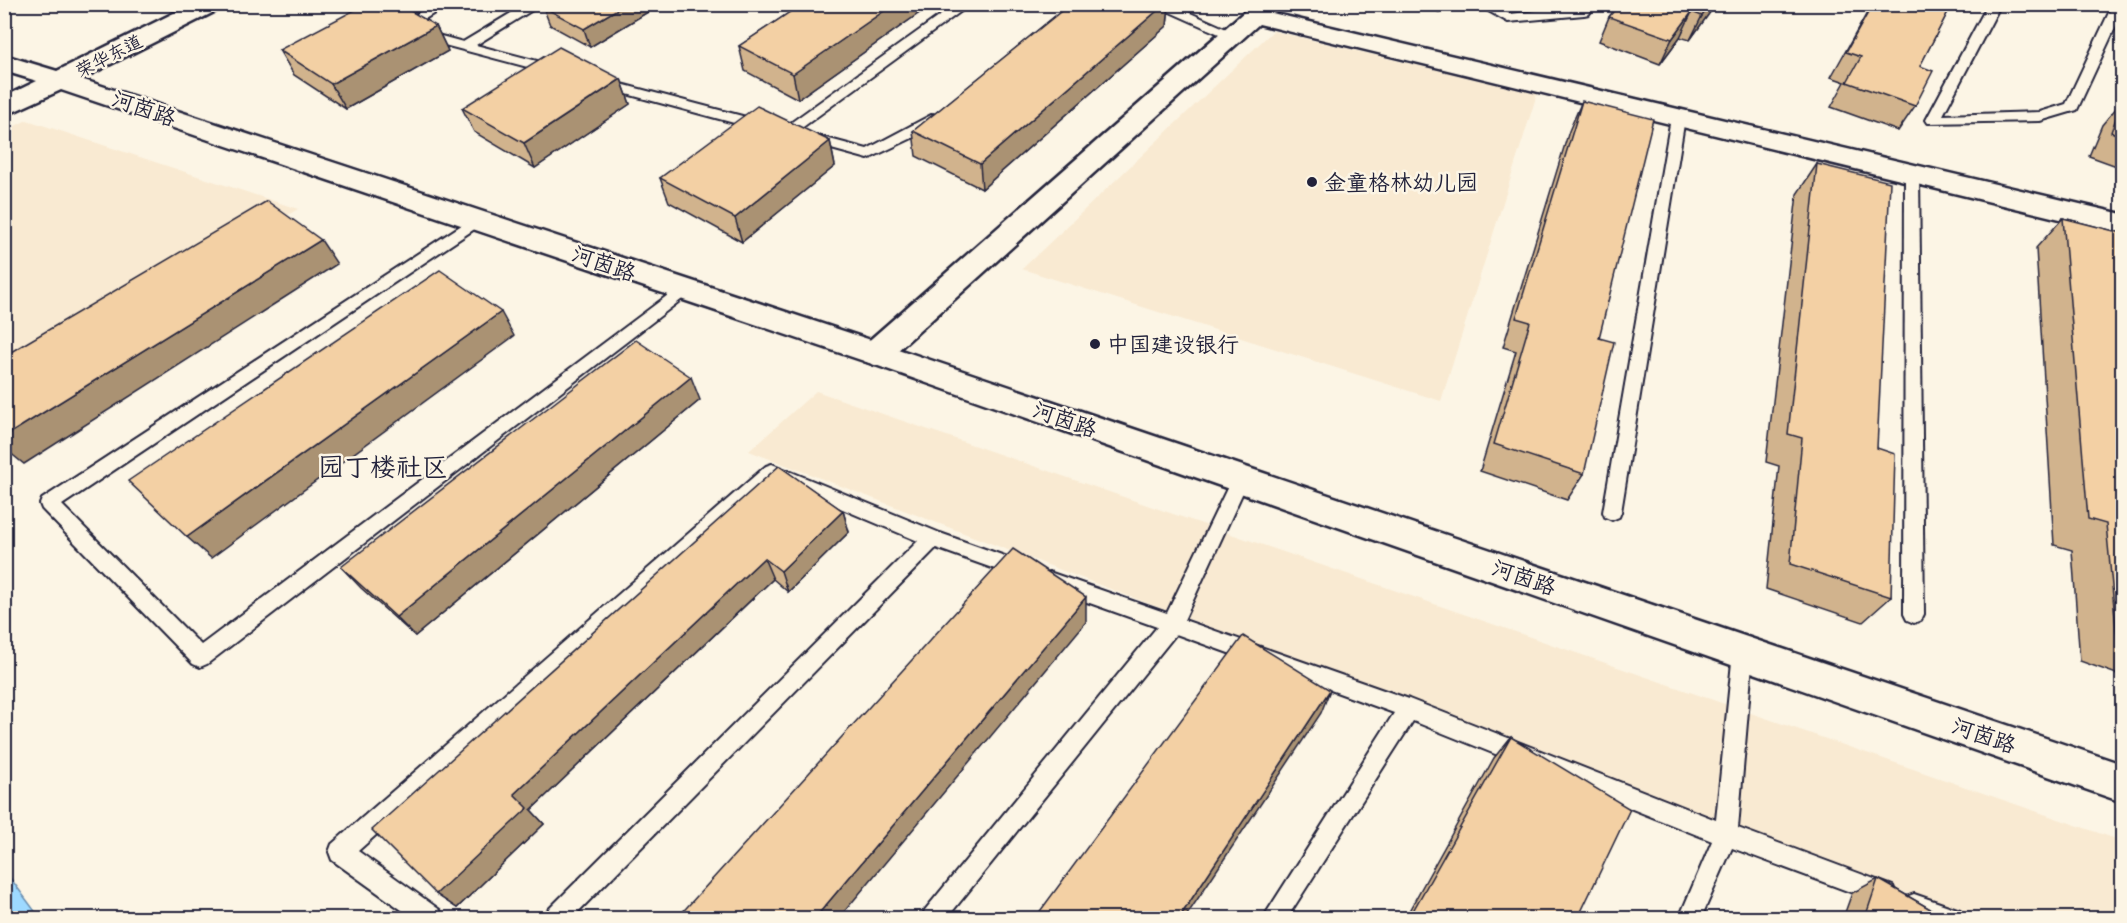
<svg xmlns="http://www.w3.org/2000/svg" width="2127" height="923" font-family="'Patrick Hand','LXGW WenKai TC',sans-serif">
<style>
.built{fill:#f9ead2}
.water{fill:#9ed9ff;stroke:#6c90b1;stroke-width:1.5}
.lines{fill:none;stroke-linecap:round;stroke-linejoin:round}
.lane-casing{stroke:#22223b;stroke-width:4}
.street-casing{stroke:#22223b;stroke-width:5}
.secondary-casing{stroke:#22223b;stroke-width:5}
.lane{fill:#fcf5e5;fill-rule:evenodd}
.street{fill:#fcf5e5;fill-rule:evenodd}
.secondary{fill:#fcf5e5;fill-rule:evenodd}
.wall{fill:#d1b38d;stroke:#22223b;stroke-width:1.5}
.shaded-wall{fill:#aa9273;stroke:#22223b;stroke-width:1.5}
.building{fill:#f3d0a4;stroke:#22223b;stroke-width:1.5}
.poi-dot{fill:#22223b;stroke:#fcf5e5;stroke-width:2}
.labels{text-anchor:middle;stroke-width:5;stroke-linejoin:round;paint-order:stroke}
.far-street-label{font-size:18px;fill:#22223b;stroke:#fcf5e5}
.street-label{font-size:22px;fill:#22223b;stroke:#fcf5e5}
.poi-label{font-size:22px;fill:#22223b;stroke:#fcf5e5;text-anchor:start}
.quarter-label{font-size:26px;fill:#22223b;stroke:#fcf5e5}
</style>
<rect width="100%" height="100%" fill="#fcf5e5"/>
<filter id="ink" filterUnits="userSpaceOnUse"><feTurbulence type="fractalNoise" baseFrequency=".0167" numOctaves="2"/><feDisplacementMap in="SourceGraphic" scale="12" xChannelSelector="R" yChannelSelector="G"/><feConvolveMatrix kernelMatrix="1 2 1 2 8 2 1 2 1" color-interpolation-filters="sRGB"/></filter>
<g filter="url(#ink)">
<!-- built -->
<g class="built">
<path d="M1273,31L1537,94L1441,401L1022,269Z"/>
<path d="M27,120L298,209L5,383V131Z"/>
<path d="M816,391L2122,841V918H1972L749,451Z"/>
</g>
<!-- water -->
<path class="water" d="M5,871L40,918H5Z"/>
<g class="lines">
<defs>
<g id="lane">
<path d="M433,4H449L404,32L399,33L392,29Z"/>
<path d="M526,4H542L476,45L560,67V73H550L414,37L412,34L419,30L463,42Z"/>
<path d="M956,4H971L792,135H782L780,132L782,129Z"/>
<path d="M1152,4H1170L1240,35L1233,39L1228,38Z"/>
<path d="M1476,4H1493L1510,14L1596,4L1589,14L1584,15L1508,22Z"/>
<path d="M1988,4H2001L1943,115L2040,112L2066,104L2113,4H2122V13L2077,110L2040,121L1928,123L1926,120Z"/>
<path d="M602,79L765,122L767,125L760,130L597,86V80Z"/>
<path d="M1678,113L1685,118L1621,512L1619,517L1612,520L1605,517L1603,512L1671,118Z"/>
<path d="M933,114L940,119L927,131L868,159L802,141L800,138L807,133L867,149Z"/>
<path d="M1912,168L1919,173L1924,614L1921,620L1914,623L1907,620L1904,614L1905,173Z"/>
<path d="M477,215L482,216L485,220L482,224L62,505L201,645L680,286L686,284L694,290L207,664L200,667L193,664L42,509L40,504L42,499Z"/>
<path d="M772,464L940,533L1030,565L1033,571L1030,577L1023,579L936,548L572,918H545L548,910L918,541L774,480L358,851L440,910L443,918H413L332,860L329,852L332,844L766,466Z"/>
<path d="M1240,472L1246,474L1249,479L1184,620L1409,699L1716,820L1733,652L1736,646L1743,643L1750,646L1753,652L1738,828L1893,886L1896,894L1893,902L1885,905L1732,848L1701,918H1679L1712,841L1413,721L1287,918H1263L1394,713L1176,634L947,918H922L925,910L1157,627L1042,586L1039,580L1042,574L1049,572L1167,613L1234,474Z"/>
<path d="M1914,894L1960,910L1963,918H1920L1906,913L1903,905L1906,897Z"/>
</g>
<path id="street" d="M1253,4H1279L1272,13L2122,214V234L1259,24L886,361L875,365L864,361L860,353L864,345Z"/>
<path id="secondary" d="M192,4H223L220,9L81,79L886,345L2122,764V802L864,361L61,90L4,116V97L37,81L4,71V55L57,71Z"/>
</defs>
<!-- lane casing -->
<use href="#lane" class="lane-casing"/>
<!-- street casing -->
<use href="#street" class="street-casing"/>
<!-- secondary casing -->
<use href="#secondary" class="secondary-casing"/>
<!-- lane -->
<use href="#lane" class="lane"/>
<!-- street -->
<use href="#street" class="street"/>
<!-- secondary -->
<use href="#secondary" class="secondary"/>
</g>
<!-- wall -->
<g class="wall">
<path d="M661,4L590,47L550,25L543,7Z"/>
<path d="M802,4H932L798,99L745,71L739,46Z"/>
<path d="M1070,4H1169L1167,26L982,189L916,156L913,131Z"/>
<path d="M1419,4H1446L1439,12Z"/>
<path d="M1619,4H1716L1690,40L1680,37L1660,64L1599,41L1609,17Z"/>
<path d="M1872,4H1952L1920,66L1915,106L1898,131L1831,107L1845,82L1831,77Z"/>
<path d="M436,26L448,51L346,109L294,75L279,50Z"/>
<path d="M621,79L630,104L535,168L474,132L462,108Z"/>
<path d="M1582,101L1599,338L1584,474L1567,500L1480,471L1516,351L1503,347L1569,131Z"/>
<path d="M2122,101V168L2089,156L2102,125Z"/>
<path d="M830,141L835,166L742,242L669,202L660,178Z"/>
<path d="M1817,164L1877,448L1891,597L1863,622L1766,589L1779,466L1766,462L1797,194Z"/>
<path d="M2063,218L2122,233V676L2080,661L2072,550L2054,545L2036,248Z"/>
<path d="M700,400L415,636L361,588L341,567Z"/>
<path d="M779,466L843,511L849,532L788,592L773,579L531,810L544,824L457,908L436,894Z"/>
<path d="M1511,737L1578,918H1405L1494,758Z"/>
<path d="M1878,879L1946,918H1843L1852,893Z"/>
</g>
<!-- shaded-wall -->
<g class="shaded-wall">
<path d="M626,4H661L590,47L584,29Z"/>
<path d="M894,4H932L798,99L793,74Z"/>
<path d="M1165,4H1169L1167,26L982,189L980,164Z"/>
<path d="M1441,4H1446L1439,12Z"/>
<path d="M1710,4H1716L1690,40L1702,16Z"/>
<path d="M1692,12L1680,37L1660,64L1672,39Z"/>
<path d="M436,26L448,51L346,109L331,84Z"/>
<path d="M621,79L630,104L535,168L524,143Z"/>
<path d="M830,141L835,166L742,242L735,218Z"/>
<path d="M321,240L337,264L24,464L4,448V437Z"/>
<path d="M501,312L514,336L211,558L187,537Z"/>
<path d="M691,377L700,400L415,636L396,617Z"/>
<path d="M843,511L849,532L788,592L781,571Z"/>
<path d="M764,558L773,579L531,810L544,824L457,908L436,894L514,794Z"/>
<path d="M1086,597V622L839,918H815Z"/>
<path d="M1330,690L1321,713L1185,918H1179Z"/>
</g>
<!-- building -->
<g class="building">
<path d="M366,4H399L436,26L331,84L279,50Z"/>
<path d="M548,4H626L584,29L543,7Z"/>
<path d="M802,4H894L793,74L739,46Z"/>
<path d="M1070,4H1165L980,164L913,131Z"/>
<path d="M1619,4H1710L1702,16L1692,12L1672,39L1609,17Z"/>
<path d="M1873,4H1952L1920,66L1933,71L1915,106L1847,82L1861,57L1846,52Z"/>
<path d="M559,47L621,79L524,143L462,108Z"/>
<path d="M1582,101L1653,119L1599,338L1614,342L1584,474L1494,444L1530,322L1516,318Z"/>
<path d="M2122,102V136L2111,132Z"/>
<path d="M757,106L830,141L735,218L660,178Z"/>
<path d="M1817,164L1890,182L1877,448L1895,454L1891,597L1790,564L1802,438L1788,434Z"/>
<path d="M267,201L321,240L4,437V356Z"/>
<path d="M2063,218L2122,233V640L2117,638L2106,524L2088,519Z"/>
<path d="M440,270L501,312L187,537L128,481Z"/>
<path d="M636,340L691,377L396,617L341,567Z"/>
<path d="M779,466L843,511L781,571L764,558L514,794L528,808L436,894L372,830Z"/>
<path d="M1013,549L1086,597L815,918H677Z"/>
<path d="M1243,636L1330,690L1179,918H1035Z"/>
<path d="M1511,737L1630,809L1578,918H1409Z"/>
<path d="M1878,879L1946,918H1865Z"/>
</g>
</g>
<!-- markers -->
<g class="poi-dot">
<circle cx="1312" cy="182" r="6"/>
<circle cx="1095" cy="344" r="6"/>
</g>
<g class="labels">
<!-- far-street labels -->
<g class="far-street-label">
<text transform="translate(109 56) rotate(-27)" y="6">荣华东道</text>
</g>
<!-- street labels -->
<g class="street-label">
<text transform="translate(144 108) rotate(19)" y="8">河茵路</text>
<text transform="translate(604 263) rotate(19)" y="8">河茵路</text>
<text transform="translate(1065 419) rotate(19)" y="8">河茵路</text>
<text transform="translate(1524 577) rotate(19)" y="8">河茵路</text>
<text transform="translate(1984 735) rotate(19)" y="8">河茵路</text>
</g>
<!-- poi labels -->
<g class="poi-label">
<text x="1324" y="190">金童格林幼儿园</text>
<text x="1107" y="352">中国建设银行</text>
</g>
<!-- quarter labels -->
<g class="quarter-label">
<text x="383" y="476">园丁楼社区</text>
</g>
</g>
<!-- margin -->
<rect width="2127" height="923" fill="none" stroke="#fcf5e5" stroke-width="24"/>
<rect x="12" y="12" width="2103" height="899" fill="none" stroke="#22223b" stroke-width="2" filter="url(#ink)"/>
</svg>
